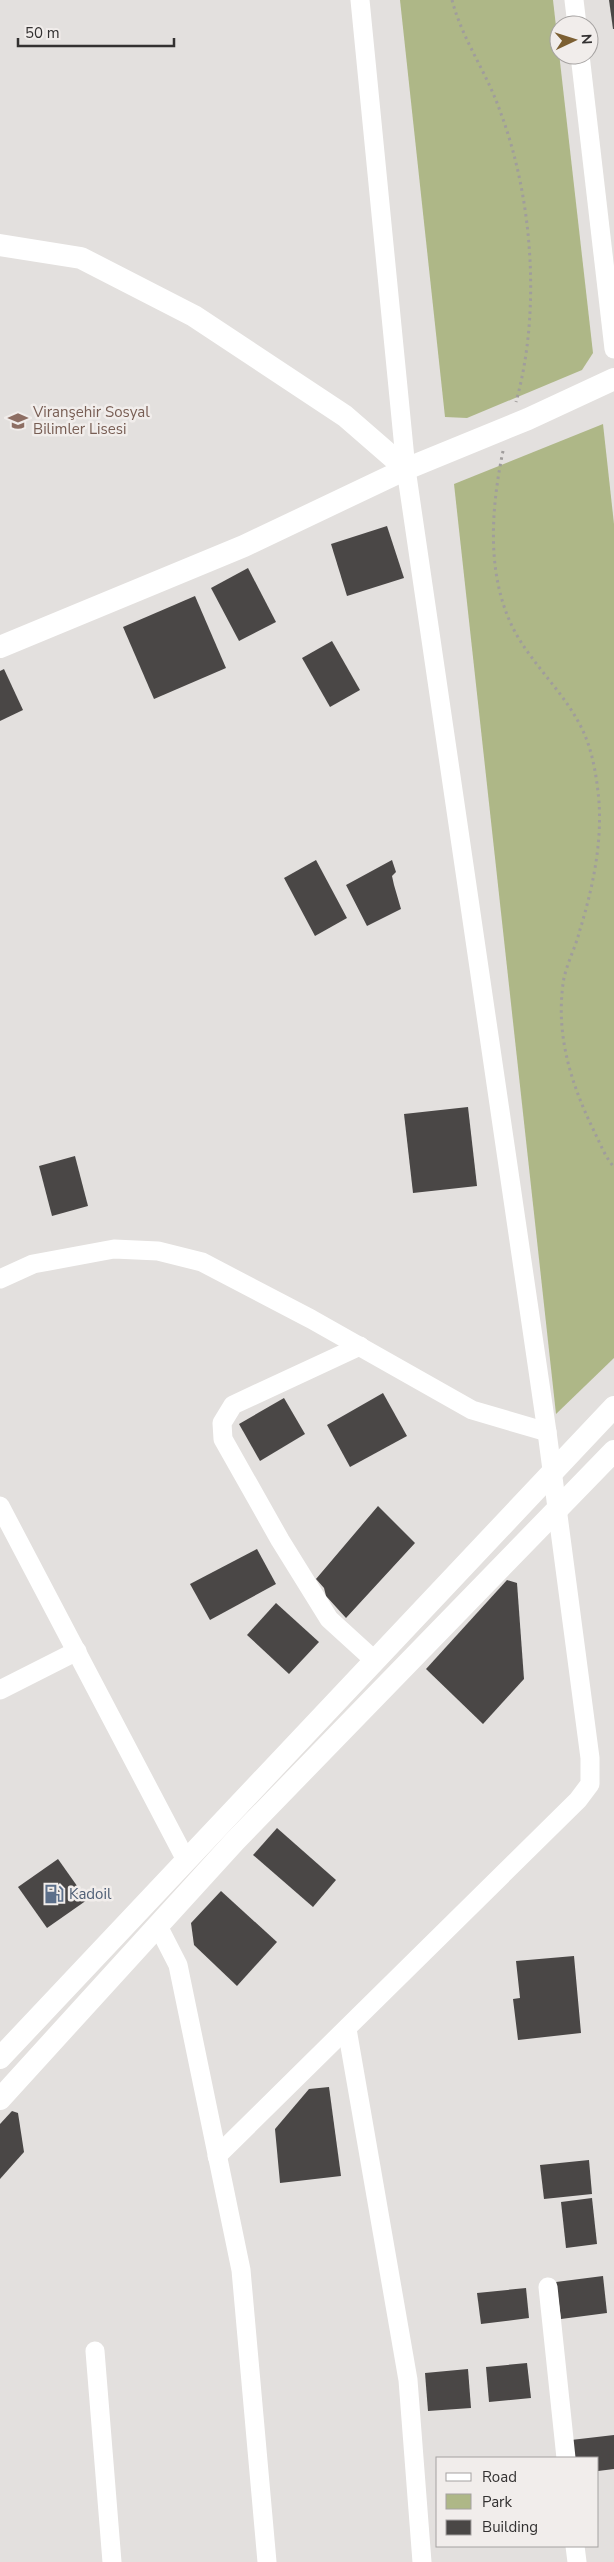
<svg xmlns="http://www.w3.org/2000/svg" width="614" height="2562" font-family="'Nunito Sans',sans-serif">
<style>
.green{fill:#aeb787}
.building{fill:#4a4746}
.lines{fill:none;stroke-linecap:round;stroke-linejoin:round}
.path{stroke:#a09d9c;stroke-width:3;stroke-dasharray:2.5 4;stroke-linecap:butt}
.minor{stroke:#fff;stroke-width:19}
.tertiary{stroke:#fff;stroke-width:22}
.labels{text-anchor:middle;stroke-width:5;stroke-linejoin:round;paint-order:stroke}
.education-label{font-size:15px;fill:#785e54;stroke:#f1edeb;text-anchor:start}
.service-label{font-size:15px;fill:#4e5e75;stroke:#f1edeb;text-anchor:start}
</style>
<rect width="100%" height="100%" fill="#e3e0de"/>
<!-- green -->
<g class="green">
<path d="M400,0H553L593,353L582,370L467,418L445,417Z"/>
<path d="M603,424L614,524V1358L556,1414L454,484Z"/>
</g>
<!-- building -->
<g class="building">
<path d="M609,0H614V29H613Z"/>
<path d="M387,526L404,578L347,596L331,544Z"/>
<path d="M248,568L276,622L239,641L211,588Z"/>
<path d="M195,596L226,668L154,699L123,627Z"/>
<path d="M332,641L360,690L330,707L302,658Z"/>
<path d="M4,669L23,710L0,721V671Z"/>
<path d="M316,860L347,918L315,936L284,878Z"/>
<path d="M392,860L396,872L392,876L394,885L401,909L367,926L346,885Z"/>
<path d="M468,1107L477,1186L413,1193L404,1114Z"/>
<path d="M75,1156L88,1206L52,1216L39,1166Z"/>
<path d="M383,1393L407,1436L350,1467L327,1425Z"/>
<path d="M284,1398L305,1434L260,1461L239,1424Z"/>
<path d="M378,1506L415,1543L346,1618L326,1596L324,1588L316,1579Z"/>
<path d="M257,1549L276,1584L210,1620L190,1584Z"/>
<path d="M507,1580L517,1583L524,1679L483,1724L426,1669Z"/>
<path d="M276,1603L319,1642L289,1674L247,1635Z"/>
<path d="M277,1828L336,1880L313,1907L253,1855Z"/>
<path d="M58,1859L87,1900L47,1928L18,1887Z"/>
<path d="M221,1891L277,1942L237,1986L194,1945L191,1923Z"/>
<path d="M574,1956L581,2033L518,2040L513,1999L520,1998L516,1961Z"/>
<path d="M329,2087L341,2176L280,2183L275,2129L309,2089Z"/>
<path d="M12,2111L18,2113L24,2152L0,2179V2124Z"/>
<path d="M589,2160L592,2194L544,2199L540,2165Z"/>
<path d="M592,2198L597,2244L566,2248L561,2202Z"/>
<path d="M603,2276L607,2313L561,2319L556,2282Z"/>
<path d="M526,2288L529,2318L481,2324L477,2293Z"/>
<path d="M527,2363L531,2398L489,2402L486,2367Z"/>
<path d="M468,2369L471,2408L428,2411L425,2373Z"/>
<path d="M614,2435V2469L598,2471V2458H573L571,2440Z"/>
</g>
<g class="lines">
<!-- path -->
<g class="path">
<path d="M452,0C462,39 487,73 500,111C533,198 541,312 516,402"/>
<path d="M503,451C491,509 486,576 514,630C533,666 566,694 583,731C593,752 597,779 599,802C602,846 592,891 579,933C575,949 565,967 563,984C556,1036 571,1084 594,1131C600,1143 605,1157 614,1167"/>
</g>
<!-- minor -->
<g class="minor">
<path d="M574,0L577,25"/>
<path d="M580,55L614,349"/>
<path d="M0,1279L33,1264L114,1249L158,1251L202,1262L311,1319L472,1410L547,1432"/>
<path d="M360,1346L233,1405L222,1423L223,1439L280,1540L329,1619L374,1660"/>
<path d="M0,1506L186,1860"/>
<path d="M0,1690L77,1651"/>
<path d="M158,1926L178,1965L241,2270L267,2562"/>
<path d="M347,2029L408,2380L422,2562"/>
<path d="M217,2156L578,1800L590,1784V1758L547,1432L406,469L360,0"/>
<path d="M548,2287L566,2458"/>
<path d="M95,2351L112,2562"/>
<path d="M575,2546L577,2562"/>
</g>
<!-- tertiary -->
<g class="tertiary">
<path d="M0,245L81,258L194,316L345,416L406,469"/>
<path d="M0,647L244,546L406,469L528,419L614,379"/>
<path d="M0,2058L614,1407"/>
<path d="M0,2099L235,1841L614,1451"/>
</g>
</g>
<!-- icons -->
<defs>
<symbol id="school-bare" viewBox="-9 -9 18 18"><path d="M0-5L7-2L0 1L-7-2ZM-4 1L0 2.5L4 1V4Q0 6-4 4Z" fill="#8d6e63" stroke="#f1edeb" stroke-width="2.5" paint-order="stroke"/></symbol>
<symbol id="fuel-bare" viewBox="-9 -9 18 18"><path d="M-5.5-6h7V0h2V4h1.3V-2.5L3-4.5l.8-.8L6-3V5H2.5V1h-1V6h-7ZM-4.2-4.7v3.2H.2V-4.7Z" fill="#5c6f8a" stroke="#f1edeb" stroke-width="2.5" paint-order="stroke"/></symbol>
</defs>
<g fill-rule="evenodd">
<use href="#school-bare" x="4" y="407" width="28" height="28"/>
<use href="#fuel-bare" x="40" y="1880" width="28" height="28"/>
</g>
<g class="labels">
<!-- education labels -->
<g class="education-label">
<text x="33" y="417">Viranşehir Sosyal<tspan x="33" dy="17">Bilimler Lisesi</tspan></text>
</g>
<!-- service labels -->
<g class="service-label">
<text x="69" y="1899">Kadoil</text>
</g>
</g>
<!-- legend -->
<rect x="436" y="2457" width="162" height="90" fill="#f1edeb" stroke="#a5a2a1"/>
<rect x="446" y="2473" width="25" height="8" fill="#ffffff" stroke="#a5a2a1"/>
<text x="482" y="2482" font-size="15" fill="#333131">Road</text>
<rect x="446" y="2494" width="25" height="15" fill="#aeb787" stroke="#a5a2a1"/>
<text x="482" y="2507" font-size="15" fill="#333131">Park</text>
<rect x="446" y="2520" width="25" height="15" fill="#4a4746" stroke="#a5a2a1"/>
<text x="482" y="2532" font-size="15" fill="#333131">Building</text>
<!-- north arrow -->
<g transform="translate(574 40) rotate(86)"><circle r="24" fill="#f1edeb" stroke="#a5a2a1"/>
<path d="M0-4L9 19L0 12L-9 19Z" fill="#7c5f32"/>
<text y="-8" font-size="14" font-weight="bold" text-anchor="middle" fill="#333131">N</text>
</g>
<!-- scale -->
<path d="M18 38v8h156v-8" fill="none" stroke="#333131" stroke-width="2.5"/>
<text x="25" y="38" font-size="15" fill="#333131" stroke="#f1edeb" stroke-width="4" paint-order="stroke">50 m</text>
</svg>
